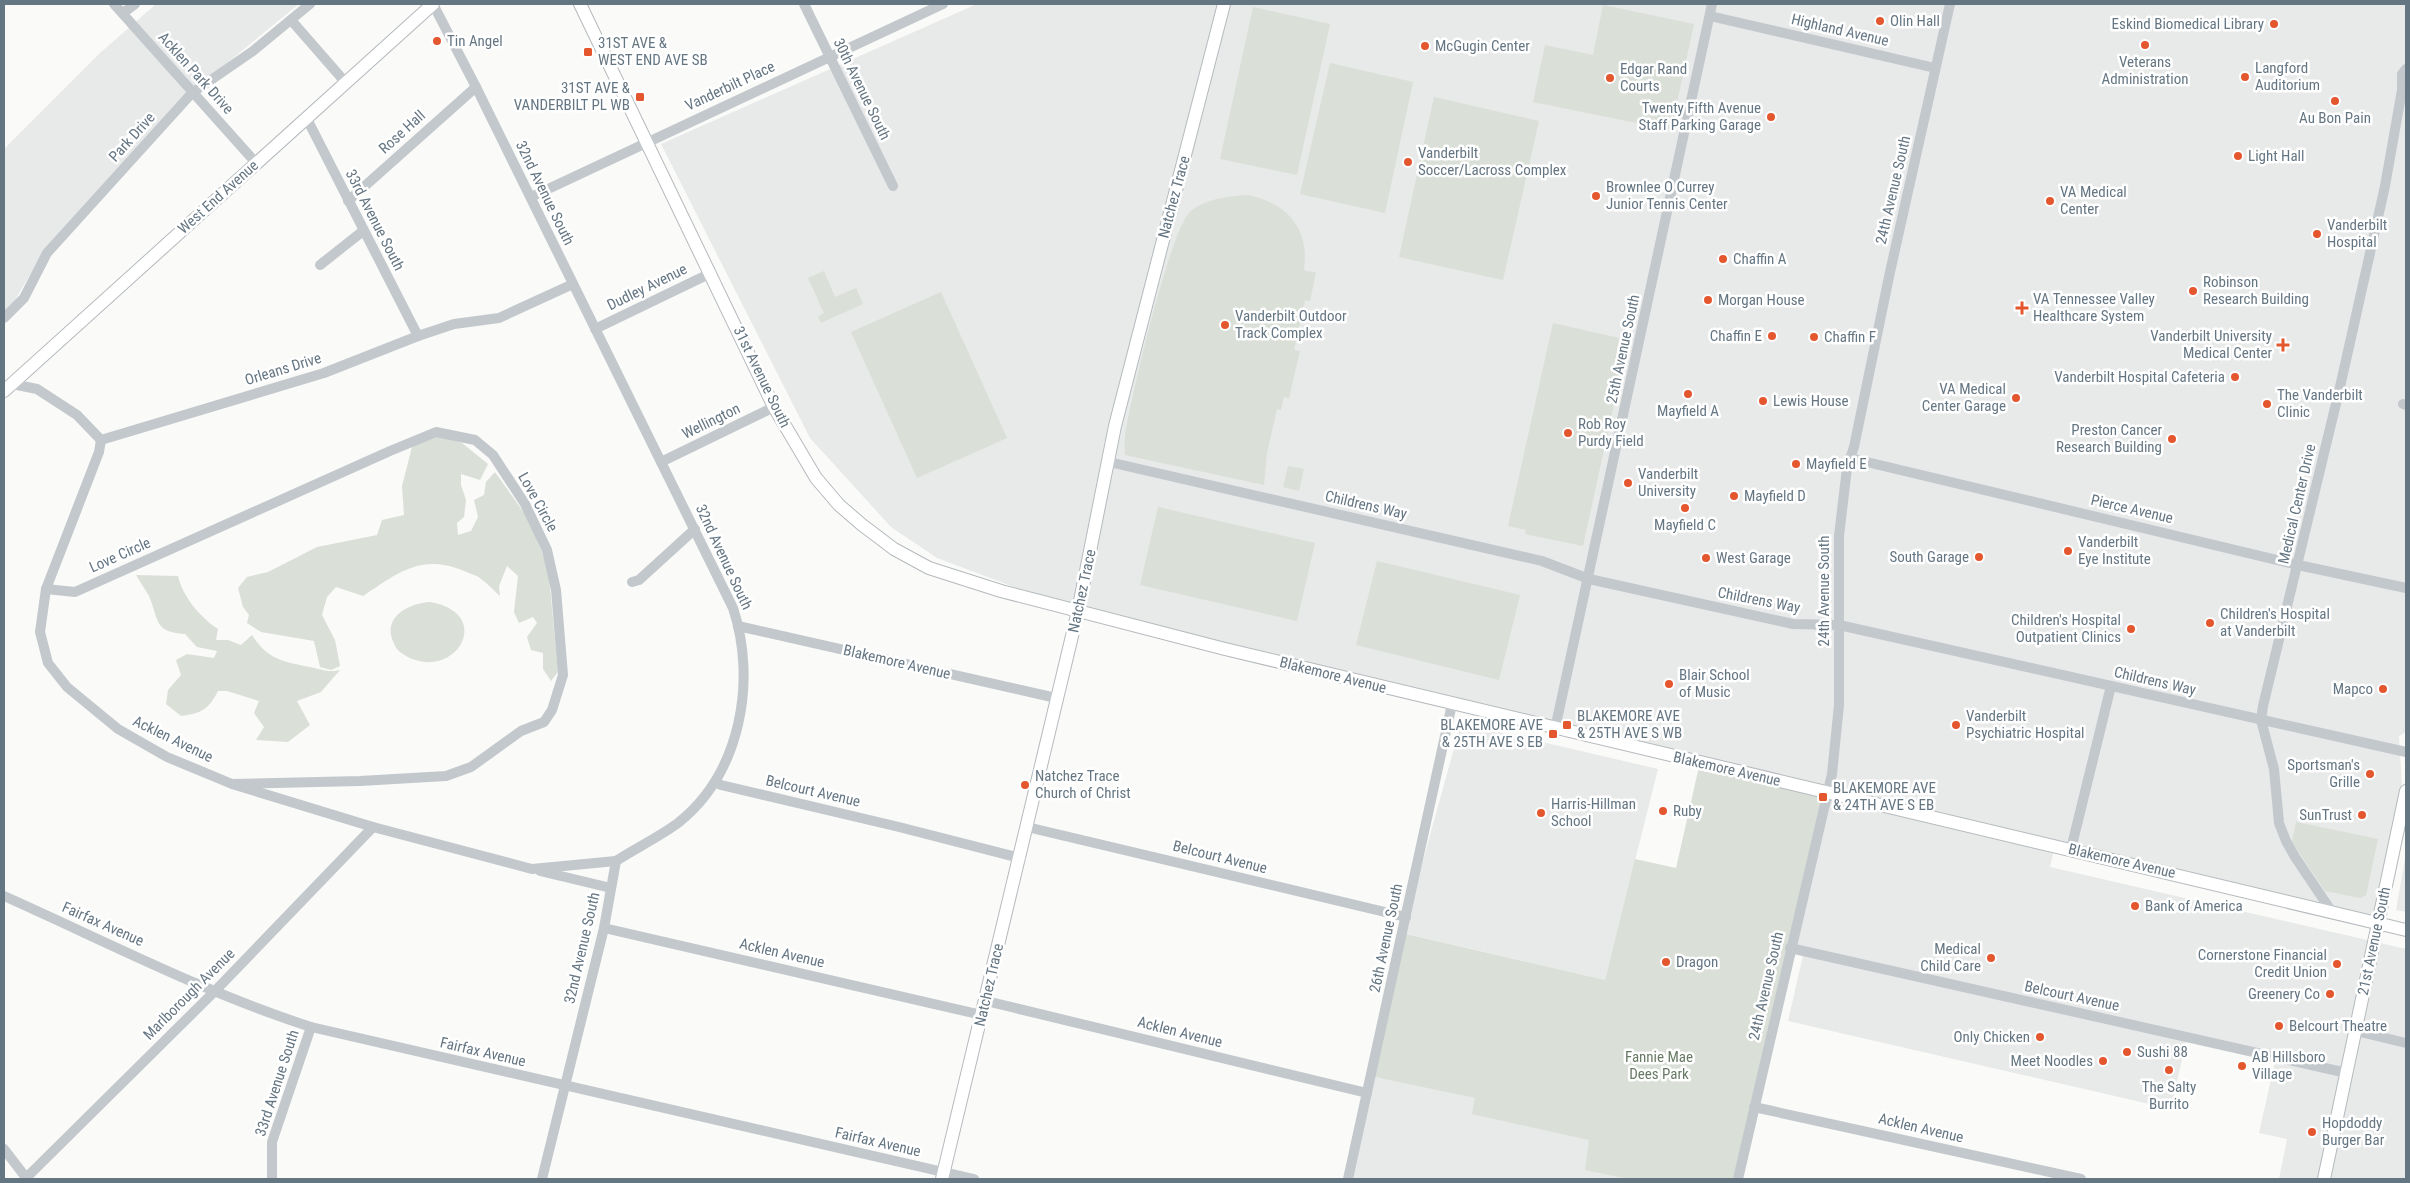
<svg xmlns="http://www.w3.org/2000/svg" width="2410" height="1183" font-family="'Roboto Condensed',sans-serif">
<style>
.built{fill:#e8e9e9}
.green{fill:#dadfd7}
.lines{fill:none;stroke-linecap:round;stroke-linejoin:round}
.major-casing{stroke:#b5babe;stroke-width:14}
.minor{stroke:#c3c8cc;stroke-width:10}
.major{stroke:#fff;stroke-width:12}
.poi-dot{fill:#e4572e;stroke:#fff;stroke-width:2}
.labels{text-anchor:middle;stroke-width:5;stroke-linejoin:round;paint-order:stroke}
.poi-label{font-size:15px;fill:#657683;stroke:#fff;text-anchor:start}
.street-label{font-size:15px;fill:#657683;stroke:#fff}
.park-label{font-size:15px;fill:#687a64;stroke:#fff}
</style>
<rect width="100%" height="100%" fill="#fafaf8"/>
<!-- built -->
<g class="built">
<path d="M156,4H299L172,108L45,249L11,307L4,311V149L100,53Z"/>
<path d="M977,4H2406V732L2399,736L2403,803L2378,923L2055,846L2050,867L2406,949V1179H2279L2287,1139L2259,1133L2276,1057L2187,1037L2171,1109L1788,1021L1804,951L1790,948L1827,793L1078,611L937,558L891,527L810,438L661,144Z"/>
<path d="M1461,723L1658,769L1605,980L1403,933Z"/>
<path d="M2406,853V912L2396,910Z"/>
<path d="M1377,1048L1738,1179H1348Z"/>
</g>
<!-- green -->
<g class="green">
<path d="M1603,5L1694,24L1671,130L1533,102L1545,45L1593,55Z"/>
<path d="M1253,7L1330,24L1297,175L1220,159Z"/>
<path d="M1330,63L1413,82L1385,213L1300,194Z"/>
<path d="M1434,97L1539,121L1503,280L1399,257Z"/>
<path d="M1248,195C1287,203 1310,229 1304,269L1306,271L1316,272L1310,301L1305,300L1294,350L1300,351L1289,398L1284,397L1281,410L1277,409L1267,453L1264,485L1125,455C1125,448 1124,442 1125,436C1130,401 1170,230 1190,212C1204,199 1229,196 1248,195Z"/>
<path d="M824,271L835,297L856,288L863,304L821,323L818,317L824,313L808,278Z"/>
<path d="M941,292L1007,438L917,478L851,332Z"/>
<path d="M1553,323L1628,340L1583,546L1525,534L1526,530L1508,526Z"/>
<path d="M437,435L462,443L488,464L480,480L461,474V485L466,500L464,517L457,523L458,535L471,531L478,517L474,500L484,495L486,482L495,472L527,517L548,566L558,672L551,681L543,669V653L531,650L527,637L537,623L533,617L519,623L514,612L518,576L507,566L499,586L500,596C494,591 487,583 480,578C474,574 465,572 459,569C419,554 395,575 363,596L336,587L327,597L322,615L335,640L340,666L331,670L320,667L314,641L261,632L247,623L249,615L243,607L238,588L247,577L268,572L317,547L377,535L382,520L404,515L402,486L412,447Z"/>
<path d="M1288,466L1304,469L1299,491L1283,487Z"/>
<path d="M1158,507L1315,543L1297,621L1140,585Z"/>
<path d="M1377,561L1520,595L1499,680L1356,645Z"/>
<path d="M136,575L178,576C183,597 200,617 218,629L216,640H228L241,645L252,635C268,660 282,661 309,667C321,669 328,673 340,670L321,692L297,701L310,725L288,742L256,740L264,727L254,713L259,701L227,691H218C208,710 202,713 181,716L166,704L168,690L181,675L176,660L187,654L214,658L217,651L197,647L185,634C153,632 159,619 149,596C145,589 140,582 136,575Z"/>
<path d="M430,602C499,614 451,689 400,652C396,649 394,644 392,639C384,615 411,603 430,602Z"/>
<path d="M1700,762L1827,792L1738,1179H1629L1585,1170L1589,1140L1472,1114L1475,1098L1371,1076L1402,933L1605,980L1635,859L1676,868Z"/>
<path d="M2296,822L2378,839L2366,895L2360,898L2325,891L2292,842Z"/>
</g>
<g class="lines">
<defs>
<g id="major">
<path d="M580,4L774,407L816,478L839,505L861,524L894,549L929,568L1001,591L1225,649L2406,930"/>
<path d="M4,391L433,4"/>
<path d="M942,1179L1078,611L1115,426L1224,4"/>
<path d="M2324,1179L2406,791"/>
</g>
</defs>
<!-- major casing -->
<use href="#major" class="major-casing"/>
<!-- minor -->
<g class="minor">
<path d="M114,4L256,163"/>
<path d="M433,4L476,87L733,608C757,681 741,773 678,823C659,837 636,848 616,861L604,928L542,1179"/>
<path d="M804,4L893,186"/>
<path d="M123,13L135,4"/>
<path d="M1710,16L1935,68"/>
<path d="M291,20L346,83"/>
<path d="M2402,90V74L2406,69"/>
<path d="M306,117L418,336"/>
<path d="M531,197L943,4"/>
<path d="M348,201L476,87"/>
<path d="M320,265L363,231"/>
<path d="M4,318L24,298L47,253L192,93L253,51L310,4"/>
<path d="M595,329L711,273"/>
<path d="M12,384L37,389L77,415L101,440"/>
<path d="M2403,404L2406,405"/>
<path d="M101,440L99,452L46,589L40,632L48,663L67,687L118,729L167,757L232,784L373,827L532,869L616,861"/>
<path d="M101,440L324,373L418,336L454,324L499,318L573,284"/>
<path d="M1850,458L2298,565L2406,588"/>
<path d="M661,462L774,407"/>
<path d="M1109,462L1542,561L1589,579L1793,624L1839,625L2406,752"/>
<path d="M632,582L639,580L695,529"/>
<path d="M46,589L75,592L390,451L436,432L475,440L493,455L525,504L547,550L556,590L563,675L552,710L544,722L521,731L471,767L446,776L360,781L232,784"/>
<path d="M738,626L1056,698"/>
<path d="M1555,729L1712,4"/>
<path d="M715,782L721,785L899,827L1020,858"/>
<path d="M1027,827L1406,917"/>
<path d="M2071,849L2111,686"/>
<path d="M540,871L611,888"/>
<path d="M4,896C105,941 205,993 311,1027L974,1179"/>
<path d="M2332,912L2295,857L2286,841L2279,823L2274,769L2261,720L2263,706L2340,387L2385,186L2402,90L2406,86"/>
<path d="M604,928L982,1015"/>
<path d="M1790,948L2347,1073"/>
<path d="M986,1001L1367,1093"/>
<path d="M2356,1031L2406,1043"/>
<path d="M1754,1107L2081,1179"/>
<path d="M4,1149L27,1179"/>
<path d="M25,1179L215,991L373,827"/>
<path d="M272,1179V1142L311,1027"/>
<path d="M1348,1179L1452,704"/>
<path d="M1738,1179L1832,774L1839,705V536L1847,468L1854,447L1890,272L1950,4"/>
</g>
<!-- major -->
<use href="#major" class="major"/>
</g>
<!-- markers -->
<g class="poi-dot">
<circle cx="1880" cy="21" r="5"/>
<circle cx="2274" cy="24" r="5"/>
<circle cx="437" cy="41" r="5"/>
<circle cx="2145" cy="45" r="5"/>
<circle cx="1425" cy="46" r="5"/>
<rect x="583" y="47" width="10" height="10" rx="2.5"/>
<circle cx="2245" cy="77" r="5"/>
<circle cx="1610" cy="78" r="5"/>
<rect x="635" y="92" width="10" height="10" rx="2.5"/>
<circle cx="2335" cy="101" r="5"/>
<circle cx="1771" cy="117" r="5"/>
<circle cx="2238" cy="156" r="5"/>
<circle cx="1408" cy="162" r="5"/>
<circle cx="1596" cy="196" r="5"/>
<circle cx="2050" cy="201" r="5"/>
<circle cx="2317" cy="234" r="5"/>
<circle cx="1723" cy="259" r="5"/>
<circle cx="2193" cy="291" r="5"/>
<circle cx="1708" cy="300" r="5"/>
<path d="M2019.5 300.5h5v5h5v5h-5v5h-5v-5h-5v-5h5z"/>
<circle cx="1225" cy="325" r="5"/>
<circle cx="1772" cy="336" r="5"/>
<circle cx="1814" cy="337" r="5"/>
<path d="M2280.5 337.5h5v5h5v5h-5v5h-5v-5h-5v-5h5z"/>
<circle cx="2235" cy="377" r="5"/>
<circle cx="1688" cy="394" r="5"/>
<circle cx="2016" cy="398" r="5"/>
<circle cx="1763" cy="401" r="5"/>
<circle cx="2267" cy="404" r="5"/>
<circle cx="1568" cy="433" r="5"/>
<circle cx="2172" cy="439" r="5"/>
<circle cx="1796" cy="464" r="5"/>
<circle cx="1628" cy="483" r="5"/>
<circle cx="1734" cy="496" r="5"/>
<circle cx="1685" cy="508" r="5"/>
<circle cx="2068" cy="551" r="5"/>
<circle cx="1979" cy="557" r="5"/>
<circle cx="1706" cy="558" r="5"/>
<circle cx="2210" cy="623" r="5"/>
<circle cx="2131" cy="629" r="5"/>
<circle cx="1669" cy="684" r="5"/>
<circle cx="2383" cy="689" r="5"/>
<rect x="1562" y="720" width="10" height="10" rx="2.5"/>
<circle cx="1956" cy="725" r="5"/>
<rect x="1548" y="729" width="10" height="10" rx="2.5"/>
<circle cx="2370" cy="774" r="5"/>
<circle cx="1025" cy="785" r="5"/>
<rect x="1818" y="792" width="10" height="10" rx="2.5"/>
<circle cx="1663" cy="811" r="5"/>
<circle cx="1541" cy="813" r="5"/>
<circle cx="2362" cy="815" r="5"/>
<circle cx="2135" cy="906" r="5"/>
<circle cx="1991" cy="958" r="5"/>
<circle cx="1666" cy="962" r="5"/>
<circle cx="2337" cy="964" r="5"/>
<circle cx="2330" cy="994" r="5"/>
<circle cx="2279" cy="1026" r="5"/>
<circle cx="2040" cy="1037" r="5"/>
<circle cx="2127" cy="1052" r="5"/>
<circle cx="2103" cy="1061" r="5"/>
<circle cx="2242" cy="1066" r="5"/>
<circle cx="2169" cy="1070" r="5"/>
<circle cx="2312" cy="1132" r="5"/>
</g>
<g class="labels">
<!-- poi labels -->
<g class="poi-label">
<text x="1890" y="26">Olin Hall</text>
<text x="2264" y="29" text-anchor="end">Eskind Biomedical Library</text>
<text x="447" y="46">Tin Angel</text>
<text x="598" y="48">31ST AVE &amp;<tspan x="598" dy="17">WEST END AVE SB</tspan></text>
<text x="1435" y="51">McGugin Center</text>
<text x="2145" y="67" text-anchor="middle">Veterans<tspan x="2145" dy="17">Administration</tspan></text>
<text x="2255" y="73">Langford<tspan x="2255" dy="17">Auditorium</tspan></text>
<text x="1620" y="74">Edgar Rand<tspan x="1620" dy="17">Courts</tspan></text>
<text x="630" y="93" text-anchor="end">31ST AVE &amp;<tspan x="630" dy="17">VANDERBILT PL WB</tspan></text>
<text x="1761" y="113" text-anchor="end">Twenty Fifth Avenue<tspan x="1761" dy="17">Staff Parking Garage</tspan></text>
<text x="2335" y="123" text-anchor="middle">Au Bon Pain</text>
<text x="1418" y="158">Vanderbilt<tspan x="1418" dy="17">Soccer/Lacross Complex</tspan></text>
<text x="2248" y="161">Light Hall</text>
<text x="1606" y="192">Brownlee O Currey<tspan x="1606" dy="17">Junior Tennis Center</tspan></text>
<text x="2060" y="197">VA Medical<tspan x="2060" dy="17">Center</tspan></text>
<text x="2327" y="230">Vanderbilt<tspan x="2327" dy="17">Hospital</tspan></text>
<text x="1733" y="264">Chaffin A</text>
<text x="2203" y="287">Robinson<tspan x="2203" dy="17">Research Building</tspan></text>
<text x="2033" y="304">VA Tennessee Valley<tspan x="2033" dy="17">Healthcare System</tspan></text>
<text x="1718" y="305">Morgan House</text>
<text x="1235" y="321">Vanderbilt Outdoor<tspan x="1235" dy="17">Track Complex</tspan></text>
<text x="1762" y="341" text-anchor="end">Chaffin E</text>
<text x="2272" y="341" text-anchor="end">Vanderbilt University<tspan x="2272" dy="17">Medical Center</tspan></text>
<text x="1824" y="342">Chaffin F</text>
<text x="2225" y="382" text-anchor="end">Vanderbilt Hospital Cafeteria</text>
<text x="2006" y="394" text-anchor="end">VA Medical<tspan x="2006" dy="17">Center Garage</tspan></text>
<text x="2277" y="400">The Vanderbilt<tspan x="2277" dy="17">Clinic</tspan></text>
<text x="1773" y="406">Lewis House</text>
<text x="1688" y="416" text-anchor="middle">Mayfield A</text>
<text x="1578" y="429">Rob Roy<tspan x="1578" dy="17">Purdy Field</tspan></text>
<text x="2162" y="435" text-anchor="end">Preston Cancer<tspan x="2162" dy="17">Research Building</tspan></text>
<text x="1806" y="469">Mayfield E</text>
<text x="1638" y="479">Vanderbilt<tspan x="1638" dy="17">University</tspan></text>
<text x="1744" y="501">Mayfield D</text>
<text x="1685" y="530" text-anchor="middle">Mayfield C</text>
<text x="2078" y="547">Vanderbilt<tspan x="2078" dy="17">Eye Institute</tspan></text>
<text x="1969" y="562" text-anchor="end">South Garage</text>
<text x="1716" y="563">West Garage</text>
<text x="2220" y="619">Children's Hospital<tspan x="2220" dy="17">at Vanderbilt</tspan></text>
<text x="2121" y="625" text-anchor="end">Children's Hospital<tspan x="2121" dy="17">Outpatient Clinics</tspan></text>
<text x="1679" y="680">Blair School<tspan x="1679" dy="17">of Music</tspan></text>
<text x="2373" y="694" text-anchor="end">Mapco</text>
<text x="1577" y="721">BLAKEMORE AVE<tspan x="1577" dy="17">&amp; 25TH AVE S WB</tspan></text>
<text x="1966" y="721">Vanderbilt<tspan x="1966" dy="17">Psychiatric Hospital</tspan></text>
<text x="1543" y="730" text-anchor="end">BLAKEMORE AVE<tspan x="1543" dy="17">&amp; 25TH AVE S EB</tspan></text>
<text x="2360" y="770" text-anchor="end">Sportsman's<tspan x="2360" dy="17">Grille</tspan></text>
<text x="1035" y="781">Natchez Trace<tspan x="1035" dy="17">Church of Christ</tspan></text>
<text x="1833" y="793">BLAKEMORE AVE<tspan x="1833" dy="17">&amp; 24TH AVE S EB</tspan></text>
<text x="1551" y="809">Harris-Hillman<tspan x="1551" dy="17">School</tspan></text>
<text x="1673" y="816">Ruby</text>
<text x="2352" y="820" text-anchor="end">SunTrust</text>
<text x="2145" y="911">Bank of America</text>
<text x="1981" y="954" text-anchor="end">Medical<tspan x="1981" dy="17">Child Care</tspan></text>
<text x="2327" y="960" text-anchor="end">Cornerstone Financial<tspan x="2327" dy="17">Credit Union</tspan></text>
<text x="1676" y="967">Dragon</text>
<text x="2320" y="999" text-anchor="end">Greenery Co</text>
<text x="2289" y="1031">Belcourt Theatre</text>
<text x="2030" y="1042" text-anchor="end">Only Chicken</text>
<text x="2137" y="1057">Sushi 88</text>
<text x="2252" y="1062">AB Hillsboro<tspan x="2252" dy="17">Village</tspan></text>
<text x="2093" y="1066" text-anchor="end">Meet Noodles</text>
<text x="2169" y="1092" text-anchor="middle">The Salty<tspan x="2169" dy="17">Burrito</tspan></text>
<text x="2322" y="1128">Hopdoddy<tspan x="2322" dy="17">Burger Bar</tspan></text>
</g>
<!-- street labels -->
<g class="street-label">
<text transform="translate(1840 30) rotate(13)" y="5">Highland Avenue</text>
<text transform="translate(196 73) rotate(48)" y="5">Acklen Park Drive</text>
<text transform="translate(730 86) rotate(-25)" y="5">Vanderbilt Place</text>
<text transform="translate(862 89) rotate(64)" y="5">30th Avenue South</text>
<text transform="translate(402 132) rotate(-42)" y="5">Rose Hall</text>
<text transform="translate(132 137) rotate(-48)" y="5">Park Drive</text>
<text transform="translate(1893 190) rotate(-77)" y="5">24th Avenue South</text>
<text transform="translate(545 193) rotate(64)" y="5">32nd Avenue South</text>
<text transform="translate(218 197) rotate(-42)" y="5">West End Avenue</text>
<text transform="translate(1174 197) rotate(-75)" y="5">Natchez Trace</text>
<text transform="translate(375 220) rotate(63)" y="5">33rd Avenue South</text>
<text transform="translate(647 287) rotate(-26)" y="5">Dudley Avenue</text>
<text transform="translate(1623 349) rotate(-78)" y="5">25th Avenue South</text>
<text transform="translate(283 369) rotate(-17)" y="5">Orleans Drive</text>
<text transform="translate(762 377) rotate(64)" y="5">31st Avenue South</text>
<text transform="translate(711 421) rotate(-26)" y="5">Wellington</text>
<text transform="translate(538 502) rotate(61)" y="5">Love Circle</text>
<text transform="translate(2297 504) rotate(-77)" y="5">Medical Center Drive</text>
<text transform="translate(1366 505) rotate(13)" y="5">Childrens Way</text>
<text transform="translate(2132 509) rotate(13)" y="5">Pierce Avenue</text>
<text transform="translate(120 555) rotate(-24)" y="5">Love Circle</text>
<text transform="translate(724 557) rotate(65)" y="5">32nd Avenue South</text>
<text transform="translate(1082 591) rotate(-78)" y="5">Natchez Trace</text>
<text transform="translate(1824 591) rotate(-90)" y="5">24th Avenue South</text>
<text transform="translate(1759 600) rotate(11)" y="5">Childrens Way</text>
<text transform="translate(897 662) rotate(13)" y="5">Blakemore Avenue</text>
<text transform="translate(1333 675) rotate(14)" y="5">Blakemore Avenue</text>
<text transform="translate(2155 681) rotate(13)" y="5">Childrens Way</text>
<text transform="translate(173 739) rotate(26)" y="5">Acklen Avenue</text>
<text transform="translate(1727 769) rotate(13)" y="5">Blakemore Avenue</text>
<text transform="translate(813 791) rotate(13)" y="5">Belcourt Avenue</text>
<text transform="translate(1220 857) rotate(14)" y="5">Belcourt Avenue</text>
<text transform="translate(2122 861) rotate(13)" y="5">Blakemore Avenue</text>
<text transform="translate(103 924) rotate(24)" y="5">Fairfax Avenue</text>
<text transform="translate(1386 938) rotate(-78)" y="5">26th Avenue South</text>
<text transform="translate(2374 941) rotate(-78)" y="5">21st Avenue South</text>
<text transform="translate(582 948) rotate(-77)" y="5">32nd Avenue South</text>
<text transform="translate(782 953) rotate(13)" y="5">Acklen Avenue</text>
<text transform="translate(989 985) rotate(-77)" y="5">Natchez Trace</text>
<text transform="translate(1766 986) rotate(-77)" y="5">24th Avenue South</text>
<text transform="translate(189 994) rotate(-45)" y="5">Marlborough Avenue</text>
<text transform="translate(2072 996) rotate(12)" y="5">Belcourt Avenue</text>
<text transform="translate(1180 1032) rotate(14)" y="5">Acklen Avenue</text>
<text transform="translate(483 1052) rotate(13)" y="5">Fairfax Avenue</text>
<text transform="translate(277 1083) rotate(-72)" y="5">33rd Avenue South</text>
<text transform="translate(1921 1128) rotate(13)" y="5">Acklen Avenue</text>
<text transform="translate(878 1142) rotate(13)" y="5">Fairfax Avenue</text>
</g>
<!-- park labels -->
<g class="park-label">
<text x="1659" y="1062">Fannie Mae<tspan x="1659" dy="17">Dees Park</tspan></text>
</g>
</g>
<!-- border -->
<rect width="2410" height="1183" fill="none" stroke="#657683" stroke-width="10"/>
</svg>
